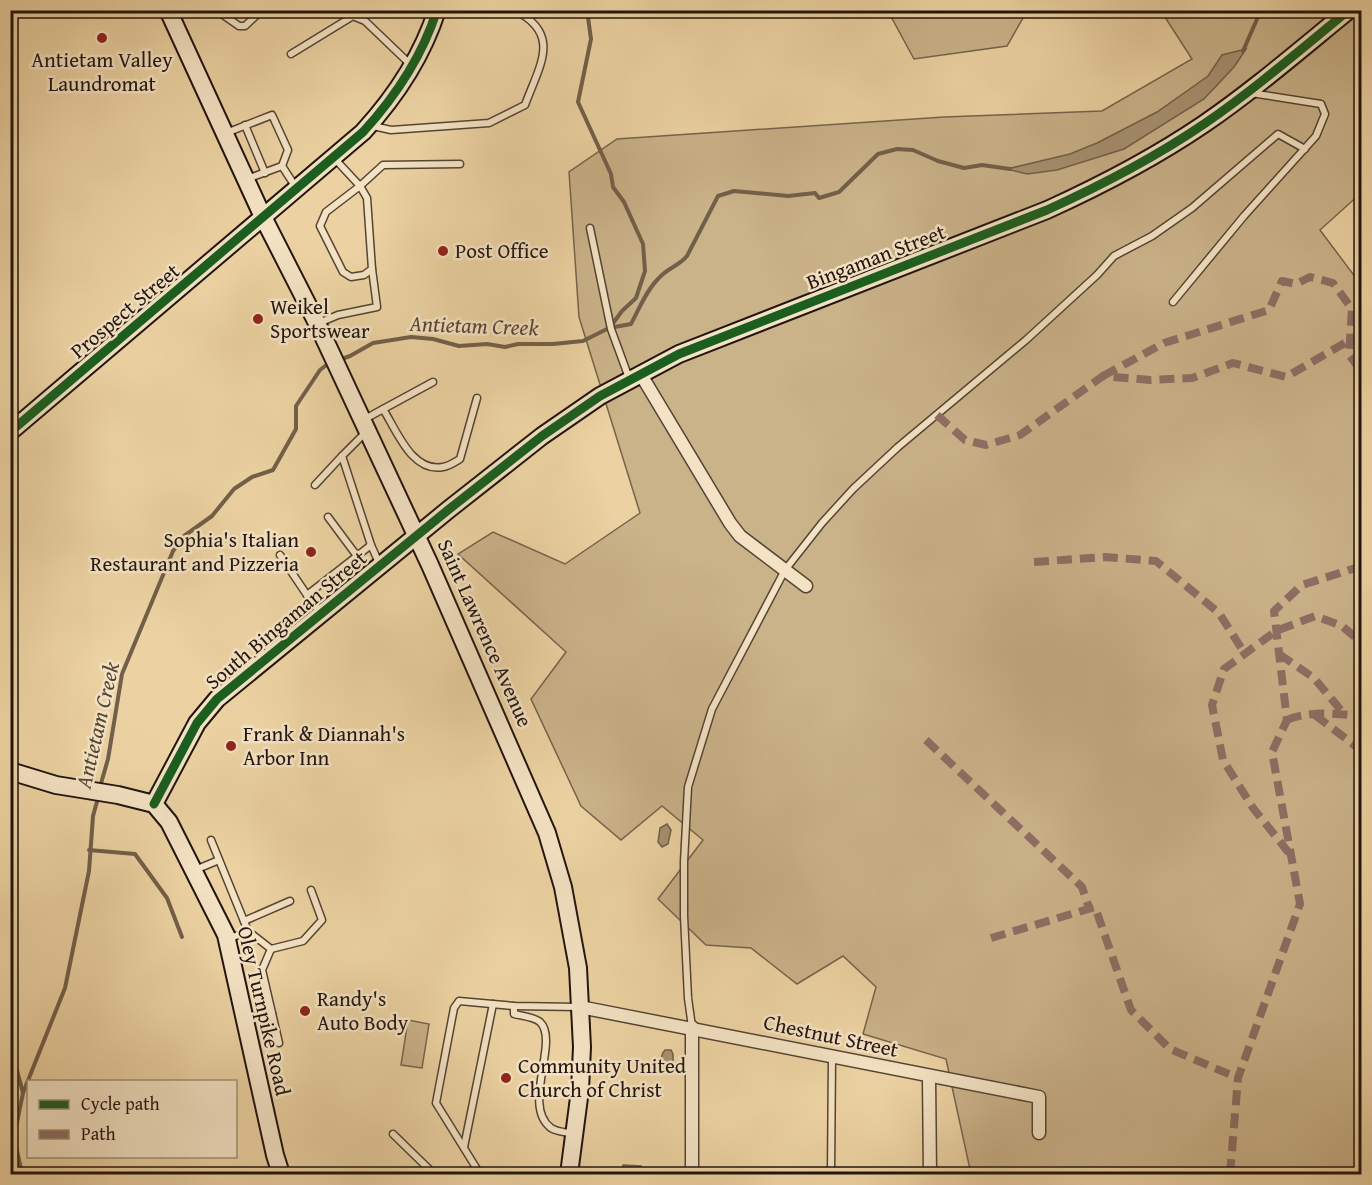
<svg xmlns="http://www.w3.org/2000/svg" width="1372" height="1185" font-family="'Gentium Book Plus',serif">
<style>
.green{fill:#cab289;stroke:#76634c;stroke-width:1.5}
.water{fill:#a79170;stroke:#725f49;stroke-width:1.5}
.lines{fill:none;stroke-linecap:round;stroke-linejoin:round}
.stream{stroke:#725f49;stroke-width:4}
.lane-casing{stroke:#544434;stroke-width:9}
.street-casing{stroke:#544434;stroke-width:15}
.secondary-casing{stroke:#22140f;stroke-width:20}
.lane{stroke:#f3e2c3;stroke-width:6}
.street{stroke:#f3e2c3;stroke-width:12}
.secondary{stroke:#f3e2c3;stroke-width:16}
.quiet{stroke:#8d6e63;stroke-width:8;stroke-dasharray:15 8;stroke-linecap:butt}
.cycleway-casing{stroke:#f3e2c3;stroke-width:13}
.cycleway{stroke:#1b5e20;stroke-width:9}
.poi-dot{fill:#8f2418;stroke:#f3e2c3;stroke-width:2}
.labels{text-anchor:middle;stroke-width:5;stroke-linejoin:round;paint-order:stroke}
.poi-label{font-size:21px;fill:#22140f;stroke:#f3e2c3;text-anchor:start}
.street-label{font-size:21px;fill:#22140f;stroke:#f3e2c3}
.water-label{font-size:22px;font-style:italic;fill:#574636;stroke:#f3e2c3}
</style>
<rect width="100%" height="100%" fill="#ecd2a2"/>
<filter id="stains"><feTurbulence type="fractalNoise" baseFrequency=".00333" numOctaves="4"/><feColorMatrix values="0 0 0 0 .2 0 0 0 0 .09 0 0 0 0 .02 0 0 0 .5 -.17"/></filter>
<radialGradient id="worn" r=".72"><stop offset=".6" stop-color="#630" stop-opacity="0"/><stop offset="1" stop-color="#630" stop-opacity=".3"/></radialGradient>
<!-- green -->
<g class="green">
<path d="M888,11H1027L1007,46L914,59Z"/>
<path d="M1161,11H1361V193L1320,230L1362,286L1361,1174H971L946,1059L863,1034L876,987L843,956L797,984L751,948L706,945L658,899L703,840L662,806L621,840L581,806L531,699L566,652L458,554L493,532L565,564L640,513L579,317L569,172L617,139L944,117L1102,111L1192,59Z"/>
<path d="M408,1020L429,1024L422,1068L401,1065Z"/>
</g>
<!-- water -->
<g class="water">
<path d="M1246,49L1234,67L1204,99L1124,149L1057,170L1027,174L1007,169L1070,154L1097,143L1157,112L1208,76L1222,55Z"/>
<path d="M667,824L671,830L668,844L662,847L658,842L660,828Z"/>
<path d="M665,1050H671L673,1054V1067L668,1071H664C660,1066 660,1055 665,1050Z"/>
<path d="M623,1165L641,1166L640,1174H623L621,1171Z"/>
</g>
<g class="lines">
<!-- stream -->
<g class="stream">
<path d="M587,10L591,39L578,102L611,174L613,187L624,202L643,244L645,271L636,298L622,311L611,326"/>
<path d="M1243,51L1261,10"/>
<path d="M339,360L350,356L373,343L411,337L433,339L459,346L487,344L505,347L518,344H553L583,341L609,328L631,324C639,309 646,291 658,279C667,268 679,266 687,256L718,196L734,191L788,196L815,193L819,198L839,192L878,154L897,149L913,150L938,161L964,168L982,165L1010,169"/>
<path d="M100,787L108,759L122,674L173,551L184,536L212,516L234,489L252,477L273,470L296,429V406L320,370L329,363"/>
<path d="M89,850L135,854L167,898L182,937"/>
<path d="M10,1044L23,1093"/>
<path d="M22,1174L14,1137L23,1093L65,988L89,871L93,816L98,798"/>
</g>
<defs>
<g id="lane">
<path d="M216,10L239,26H245L262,10"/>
<path d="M291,54L353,16L365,21L411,65"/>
<path d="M245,125L265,173"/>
<path d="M373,126L391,130L489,123L525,105C539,66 563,34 514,10"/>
<path d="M226,133L272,115L288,150L282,166"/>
<path d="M334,158L360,186L383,165L460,164"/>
<path d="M247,179L282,166L295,186"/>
<path d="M360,186L367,198L372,269L364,275L351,277L343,272L320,226L326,212Z"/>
<path d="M590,228L611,329L629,378"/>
<path d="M1173,302L1244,216L1316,136L1325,114L1321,104L1251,93"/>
<path d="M319,323L338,315L377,307L372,269"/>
<path d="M383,409C397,431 412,473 443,467C449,466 455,462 460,459L477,398"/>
<path d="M363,420L433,382"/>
<path d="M367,431L342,456L371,545L379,563"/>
<path d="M315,485L342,456"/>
<path d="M328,517L357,556"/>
<path d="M280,555L307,595"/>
<path d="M321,613L307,595L371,545"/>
<path d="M211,840L248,931"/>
<path d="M195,870L219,860"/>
<path d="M244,921L290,901"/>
<path d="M228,939L248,931L271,949L303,941L322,920L311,890"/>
<path d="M271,949L262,970L279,1043"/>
<path d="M514,1006V1014C522,1016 534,1017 540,1022C560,1041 521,1106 551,1128C557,1132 566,1132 573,1134"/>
<path d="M247,1018L272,1013"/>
<path d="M692,1027L688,998L684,916V862L688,787L712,709L785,570L822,523L853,489L898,447L1026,340L1097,275L1114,256L1152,236L1192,208L1278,134L1305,149"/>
<path d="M393,1134L434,1174"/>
<path d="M464,1147L493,1004"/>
<path d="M480,1174L436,1103L454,1008L459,1001L514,1006L579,1007"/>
<path d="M831,1174L832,1057"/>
</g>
<g id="street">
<path d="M640,373L730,523L740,536L806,586"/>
<path d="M580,1007L1039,1097V1133"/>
<path d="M929,1077L930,1174"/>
<path d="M692,1174V1027"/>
</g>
<g id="secondary">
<path d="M168,10L263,217L317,323L430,565L547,833L563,887L578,968L582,1047L580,1090L569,1174"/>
<path d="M10,432L363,132C396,96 422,57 437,10"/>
<path d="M10,771L56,785L118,795L154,804L169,822L226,935L275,1155L281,1174"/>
<path d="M154,804L197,723L217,699L448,510L542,436L600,396L679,354L1047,210C1102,185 1154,158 1204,124C1255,89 1301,49 1349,10"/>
</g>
</defs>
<!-- lane casing -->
<use href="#lane" class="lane-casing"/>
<!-- street casing -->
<use href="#street" class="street-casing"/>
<!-- secondary casing -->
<use href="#secondary" class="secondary-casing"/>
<!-- lane -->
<use href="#lane" class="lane"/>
<!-- street -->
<use href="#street" class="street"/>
<!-- secondary -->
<use href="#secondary" class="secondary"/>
<!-- quiet -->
<g class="quiet">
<path d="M1103,376L1164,343L1269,310L1282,281L1296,284L1310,277L1333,283L1352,309L1349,355L1362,372"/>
<path d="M937,415L965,440L986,445L1020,435L1103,376L1150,380L1192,378L1233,363L1286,377L1362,333"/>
<path d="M1034,562L1105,557L1156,561L1219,613L1245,654"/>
<path d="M1279,654L1314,678L1344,714"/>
<path d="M1315,715L1362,751"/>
<path d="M1287,720C1306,711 1341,713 1362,717"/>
<path d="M926,740L1082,887L1089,908"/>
<path d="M1289,853L1253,808L1223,760L1212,705L1224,669L1276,631L1315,616L1342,626L1362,643"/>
<path d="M991,938L1095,907L1131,1010L1170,1049L1238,1078"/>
<path d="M1230,1174L1238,1078L1300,904L1272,752L1287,720L1274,611L1302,585L1362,566"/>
</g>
<defs>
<g id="cycleway">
<path d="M10,432L363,132C396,96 422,57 437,10"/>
<path d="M154,804L197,723L217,699L448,510L542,436L600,396L679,354L1047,210C1102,185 1154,158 1204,124C1255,89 1301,49 1349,10"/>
</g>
</defs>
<!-- cycleway casing -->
<use href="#cycleway" class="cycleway-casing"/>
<!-- cycleway -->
<use href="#cycleway" class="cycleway"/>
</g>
<!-- markers -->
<g class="poi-dot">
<circle cx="102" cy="38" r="6"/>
<circle cx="443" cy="251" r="6"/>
<circle cx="258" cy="319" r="6"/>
<circle cx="311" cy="552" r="6"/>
<circle cx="231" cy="746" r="6"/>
<circle cx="305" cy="1011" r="6"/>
<circle cx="506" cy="1078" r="6"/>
</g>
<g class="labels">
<!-- poi labels -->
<g class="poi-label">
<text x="102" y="67" text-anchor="middle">Antietam Valley<tspan x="102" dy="24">Laundromat</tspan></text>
<text x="455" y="258">Post Office</text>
<text x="270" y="314">Weikel<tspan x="270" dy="24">Sportswear</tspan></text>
<text x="299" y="547" text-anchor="end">Sophia's Italian<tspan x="299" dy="24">Restaurant and Pizzeria</tspan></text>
<text x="243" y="741">Frank &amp; Diannah's<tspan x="243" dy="24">Arbor Inn</tspan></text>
<text x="317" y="1006">Randy's<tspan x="317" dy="24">Auto Body</tspan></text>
<text x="518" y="1073">Community United<tspan x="518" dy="24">Church of Christ</tspan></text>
</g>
<!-- street labels -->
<g class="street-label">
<text transform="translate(876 257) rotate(-21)" y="7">Bingaman Street</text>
<text transform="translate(125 311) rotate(-40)" y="7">Prospect Street</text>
<text transform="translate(286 620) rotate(-40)" y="7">South Bingaman Street</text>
<text transform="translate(485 633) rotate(66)" y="7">Saint Lawrence Avenue</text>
<text transform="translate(264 1011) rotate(77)" y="7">Oley Turnpike Road</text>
<text transform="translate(831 1036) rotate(12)" y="7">Chestnut Street</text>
</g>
<!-- water labels -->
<g class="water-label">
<text transform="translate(474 325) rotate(2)" y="8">Antietam Creek</text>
<text transform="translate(97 725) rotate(-77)" y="8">Antietam Creek</text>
</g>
</g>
<!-- margin -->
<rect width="1372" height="1185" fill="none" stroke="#ecd2a2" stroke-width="36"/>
<rect x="12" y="12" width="1348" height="1161" fill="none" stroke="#22140f" stroke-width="3"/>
<rect x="18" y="18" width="1336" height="1149" fill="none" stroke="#22140f" stroke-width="1.5"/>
<!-- legend -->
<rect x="27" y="1080" width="210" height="78" fill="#f3e2c3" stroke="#9f907b" stroke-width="1.5"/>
<rect x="39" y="1100" width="30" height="9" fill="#1b5e20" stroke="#9f907b" stroke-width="1.5"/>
<text x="81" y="1110" font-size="18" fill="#22140f">Cycle path</text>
<rect x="39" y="1130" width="30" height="9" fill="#8d6e63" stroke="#9f907b" stroke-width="1.5"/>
<text x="81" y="1140" font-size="18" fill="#22140f">Path</text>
<rect width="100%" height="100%" filter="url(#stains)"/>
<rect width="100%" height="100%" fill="url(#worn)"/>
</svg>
